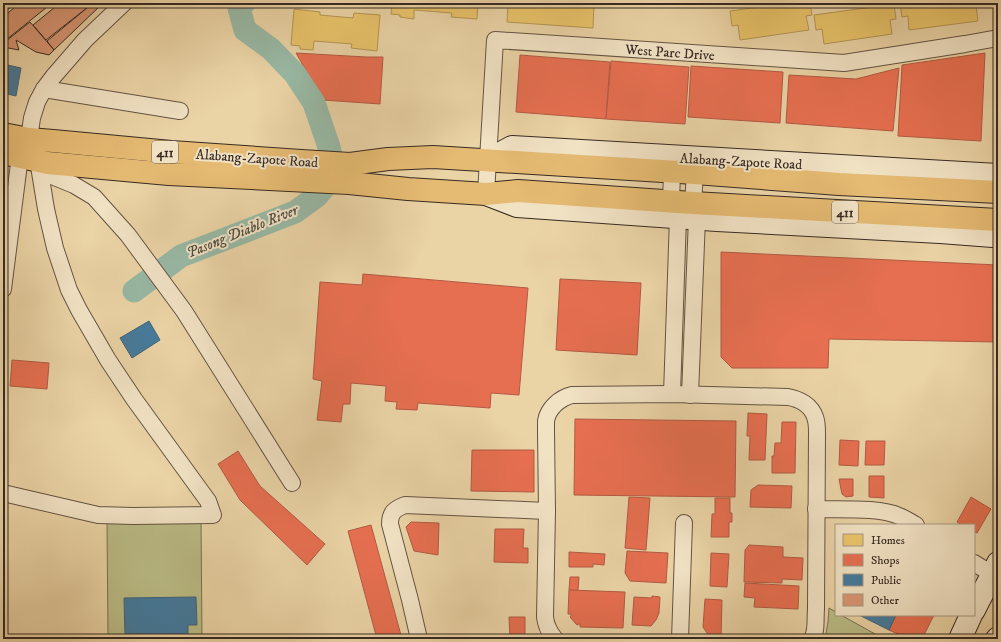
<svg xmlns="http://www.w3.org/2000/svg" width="1001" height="642" font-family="'IM FELL DW Pica',serif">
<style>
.green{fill:#babb85;stroke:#787254}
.homes{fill:#e9c46a;stroke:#b49655}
.shops{fill:#e76f51;stroke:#b25a43}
.public{fill:#457b9d;stroke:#416378}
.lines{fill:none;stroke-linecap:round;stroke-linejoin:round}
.river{stroke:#98b8a4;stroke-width:23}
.building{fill:#d99775;stroke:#372a23}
.street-casing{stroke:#645444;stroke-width:18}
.secondary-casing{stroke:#372a23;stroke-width:24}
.highway-casing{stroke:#372a23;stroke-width:24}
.street{stroke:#f1e2c4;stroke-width:16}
.secondary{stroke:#f1e2c4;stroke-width:22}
.highway{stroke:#e5ba72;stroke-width:22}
.labels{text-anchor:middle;stroke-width:4;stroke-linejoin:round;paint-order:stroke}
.shield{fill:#f1e2c4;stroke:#6f6153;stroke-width:1}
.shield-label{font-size:13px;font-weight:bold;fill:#372a23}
.street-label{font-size:14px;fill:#372a23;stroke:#f1e2c4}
.water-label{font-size:15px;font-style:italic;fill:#4f4e43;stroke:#f1e2c4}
</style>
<rect width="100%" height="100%" fill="#ead3a5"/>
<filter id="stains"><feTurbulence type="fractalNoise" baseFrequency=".005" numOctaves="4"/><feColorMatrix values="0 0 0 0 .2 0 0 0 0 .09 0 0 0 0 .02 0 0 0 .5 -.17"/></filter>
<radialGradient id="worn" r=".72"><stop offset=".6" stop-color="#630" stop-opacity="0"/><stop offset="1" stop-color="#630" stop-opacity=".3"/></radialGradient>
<!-- green -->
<g class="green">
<path d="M201,519L202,639H108L107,521Z"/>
<path d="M829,608L836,612V615H841L884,639H825L828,622Z"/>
</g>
<!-- homes -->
<g class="homes">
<path d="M392,3H478L477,19L451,17L452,13L414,10V19L400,17V15L391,14Z"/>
<path d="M508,3H594L593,28L507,22Z"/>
<path d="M787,3H810L812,15L806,16L809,30L740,40L738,25L732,26L730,11Z"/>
<path d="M900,3H981V6H976L978,21L909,30L908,16L902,17Z"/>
<path d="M894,4L896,19L890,20L892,34L824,44L822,29L816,30L814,15Z"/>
<path d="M294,9L320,12V15L353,18L354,13L380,15L377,51L351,48L352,44L314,41L313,50L300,49V46L291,45Z"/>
</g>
<!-- shops -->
<g class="shops">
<path d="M296,53L366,57H383L380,104L323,100L319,90L313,83Z"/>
<path d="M985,53L981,141L898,136L902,65Z"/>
<path d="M520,55L610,62L606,119L516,112Z"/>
<path d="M611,61L689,67L685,124L606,119Z"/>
<path d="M691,66L783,72L780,123L688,117Z"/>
<path d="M899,68L893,131L786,123L789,75L856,79Z"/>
<path d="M721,252L998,265V342L829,339L828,368H732L721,357Z"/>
<path d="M363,274L528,288L519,395L491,393L490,408L418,403L417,410L396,409L397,402L385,401L386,386L351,383L350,404H343L341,422L317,420L322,381L313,379L320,282L362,285Z"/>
<path d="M560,279L641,283L637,355L556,350Z"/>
<path d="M12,360L49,363L47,389L10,386Z"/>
<path d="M748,413L767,414L765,460H749L750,436H747Z"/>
<path d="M575,419L736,421L735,497L574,495Z"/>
<path d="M782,422H796L795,473H772V456H774L775,443H781Z"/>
<path d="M840,440L859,441L858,466L839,465Z"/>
<path d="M866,441H885L884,465H865Z"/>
<path d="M472,450H534V492L471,491Z"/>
<path d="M238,451L260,486L325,544L307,565L240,500L218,464Z"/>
<path d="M869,476H884V498L869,497Z"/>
<path d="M839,479H853V496L846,497L842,494Z"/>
<path d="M758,485L792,486L791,508L750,507L751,490Z"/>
<path d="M629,497L650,498L646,550L625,548Z"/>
<path d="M971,497L991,509L977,533L974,532V525H962L957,522Z"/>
<path d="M715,498H730V513H732V522H729V537H711L712,514H715Z"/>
<path d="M411,522L439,523L438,555L414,551L406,527Z"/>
<path d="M371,525L402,639H377L348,531Z"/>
<path d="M495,529H524L523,548H528V563L494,562Z"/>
<path d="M749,545L783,547V557L803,558L802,580L782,579V583L744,582L745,550Z"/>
<path d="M627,551L668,553L666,583L630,581L625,573Z"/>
<path d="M569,552L605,554L604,565L593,564V567H569Z"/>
<path d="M711,553L729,554L727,587L710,586Z"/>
<path d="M570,577H579L578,591L569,590Z"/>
<path d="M745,583L799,586L798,609L754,607L755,598L744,597Z"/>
<path d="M569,590L625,592L623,628L580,627V624H579L577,625L570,617L571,616V614H568Z"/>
<path d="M652,596L660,597L659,613L656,620L651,626L632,625L634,597L652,598Z"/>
<path d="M705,599L722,600L721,639L709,636L703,627Z"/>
<path d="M896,615H934L922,639H909L889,630Z"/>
<path d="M509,617H525V639H510Z"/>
</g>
<!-- public -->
<g class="public">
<path d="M3,64L21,68L16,96L3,93Z"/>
<path d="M149,321L160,340L132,358L120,338Z"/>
<path d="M196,597L197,625H188V639H113V636H125L124,598Z"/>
<path d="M859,615H896L889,630Z"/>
</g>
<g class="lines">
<!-- river -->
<path class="river" d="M134,291L181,256L295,212L317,196L335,174L329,147L314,103L295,74L271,49L245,30L239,8L244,3"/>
</g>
<!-- building -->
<g class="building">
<path d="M3,3H14L15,4L3,13Z"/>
<path d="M20,3H52L6,40L3,36V17Z"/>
<path d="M60,3H93L46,40L33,25Z"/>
<path d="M93,3H99L101,5L54,50L47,41Z"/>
<path d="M30,22L54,50L49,55L36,52L16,40L19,50L3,47V38L6,41Z"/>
</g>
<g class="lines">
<defs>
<g id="street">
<path d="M44,89L180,111"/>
<path d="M48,163L47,174L74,185L94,197L128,235L184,311L292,483"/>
<path d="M672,172L671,202L678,217L672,394"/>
<path d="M486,194L495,40L844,63L965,44L998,38"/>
<path d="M3,289L20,156L29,139L32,118L37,102L44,89L53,77L85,40L124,3"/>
<path d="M690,395L697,218L693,203L695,173"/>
<path d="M3,493L98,515L133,516L213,515L208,501L134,399L108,360L79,310L69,290L55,248L46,209L38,160L35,151"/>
<path d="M816,509C839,510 879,507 899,516C905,518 910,522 916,525"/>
<path d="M974,563L992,574"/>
<path d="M419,639L410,600L390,524C390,512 395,509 405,505L547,511"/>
<path d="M555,639C549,632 546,626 545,617L547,511L546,431C546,428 546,424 546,421C548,408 560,398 572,395L672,394L788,397C799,399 811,405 815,417C817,422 817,428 817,433L816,609C815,619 817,631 812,639"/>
<path d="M680,639L684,523"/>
</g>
<g id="secondary">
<path d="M488,160L512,147L998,175"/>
<path d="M486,194L517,206L717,220L940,232L993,236L998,234"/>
<path d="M974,610L998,563"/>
<path d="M960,639L971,615"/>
<path d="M997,639L998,638"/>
</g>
<g id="highway">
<path d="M3,134L29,139L53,141L171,152L301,161L350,164L388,159L433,157L695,173L839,184L998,192"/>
<path d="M3,153L48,163L169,174L349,183L408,189L486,194L518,191L693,203L998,220"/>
</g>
</defs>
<!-- street casing -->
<use href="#street" class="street-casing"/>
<!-- secondary casing -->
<use href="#secondary" class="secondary-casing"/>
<!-- highway casing -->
<use href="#highway" class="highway-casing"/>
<!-- street -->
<use href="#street" class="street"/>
<!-- secondary -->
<use href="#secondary" class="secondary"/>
<!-- highway -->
<use href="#highway" class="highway"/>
</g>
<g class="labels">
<!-- shield labels -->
<g class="shield">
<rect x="152" y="141" width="26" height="22" rx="3"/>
<rect x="832" y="201" width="26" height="22" rx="3"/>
</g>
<g class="shield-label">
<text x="165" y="157">411</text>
<text x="845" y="217">411</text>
</g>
<!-- street labels -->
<g class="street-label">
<text transform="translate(670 52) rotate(4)" y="5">West Parc Drive</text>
<text transform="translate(257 158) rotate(4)" y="5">Alabang-Zapote Road</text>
<text transform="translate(741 161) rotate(3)" y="5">Alabang-Zapote Road</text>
</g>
<!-- water labels -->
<g class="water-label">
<text transform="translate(242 231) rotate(-22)" y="5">Pasong Diablo River</text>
</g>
</g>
<!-- margin -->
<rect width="1001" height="642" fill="none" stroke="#ead3a5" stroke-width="16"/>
<rect x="4" y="4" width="993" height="634" fill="none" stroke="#372a23" stroke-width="2"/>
<rect x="8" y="8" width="985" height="626" fill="none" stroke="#372a23"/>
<!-- legend -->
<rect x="835" y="524" width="140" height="92" fill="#f1e2c4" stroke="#a79884"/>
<rect x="843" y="534" width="20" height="12" fill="#e9c46a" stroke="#a79884"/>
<text x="871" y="544" font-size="12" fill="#372a23">Homes</text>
<rect x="843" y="554" width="20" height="12" fill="#e76f51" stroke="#a79884"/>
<text x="871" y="564" font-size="12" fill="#372a23">Shops</text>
<rect x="843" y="574" width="20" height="12" fill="#457b9d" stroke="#a79884"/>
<text x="871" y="584" font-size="12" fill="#372a23">Public</text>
<rect x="843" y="594" width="20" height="12" fill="#d99775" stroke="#a79884"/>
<text x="871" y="604" font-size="12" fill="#372a23">Other</text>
<rect width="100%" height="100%" filter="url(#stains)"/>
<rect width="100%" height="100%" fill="url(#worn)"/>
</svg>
